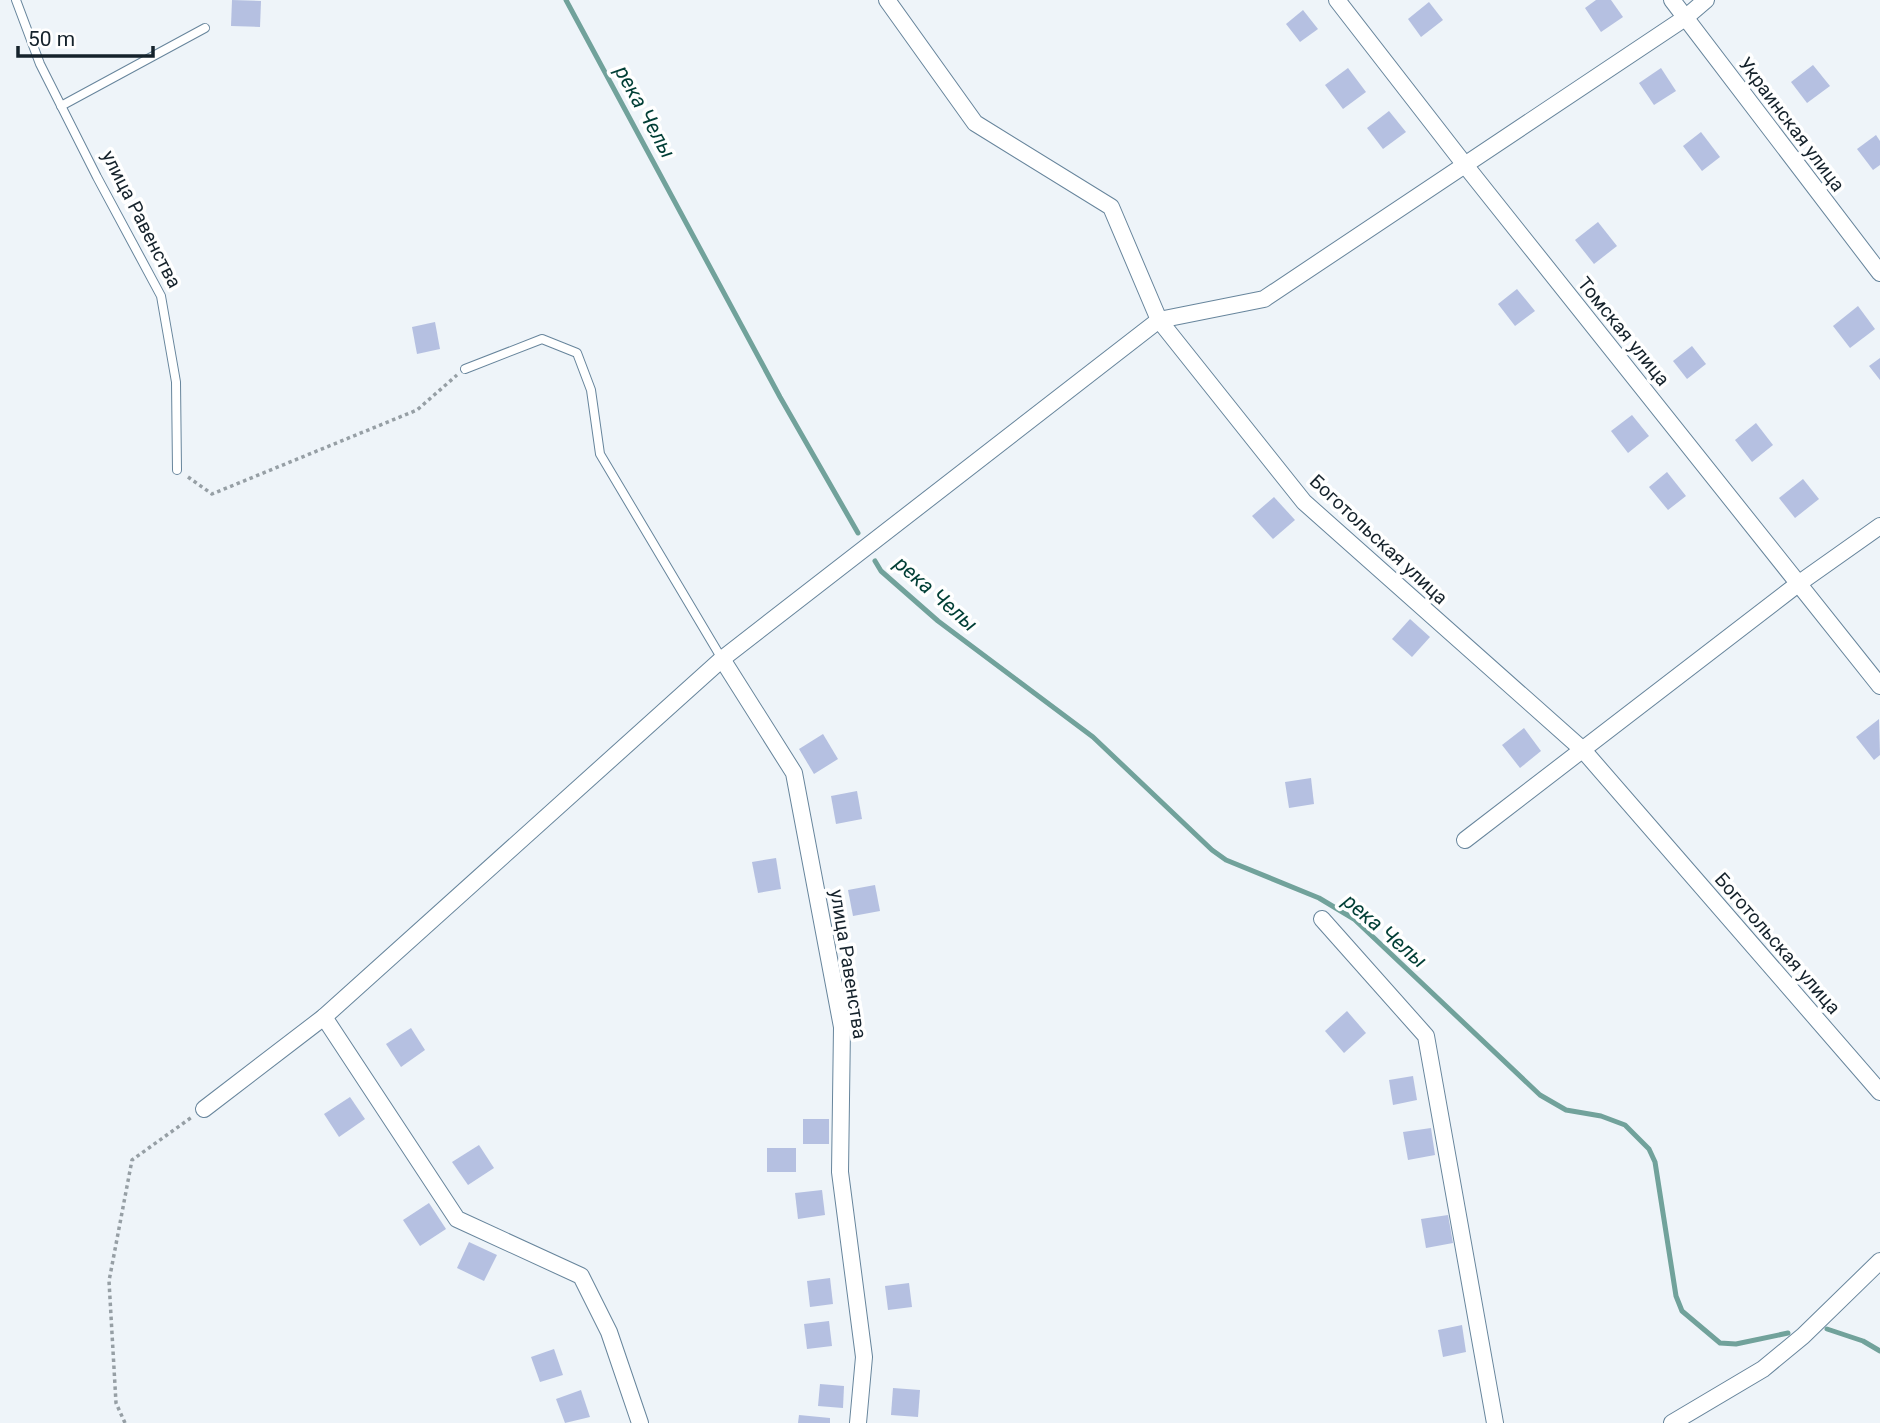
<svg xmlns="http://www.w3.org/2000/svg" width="1880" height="1423" font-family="Roboto,sans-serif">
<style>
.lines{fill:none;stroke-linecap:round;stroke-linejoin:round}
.stream{stroke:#71a29b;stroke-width:5}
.building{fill:#b5c0e1}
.lane-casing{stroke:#67859c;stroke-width:10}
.street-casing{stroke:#67859c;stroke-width:18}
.path{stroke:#969fa5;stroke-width:3.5;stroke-dasharray:3.5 3.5;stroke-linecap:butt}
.lane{stroke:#fff;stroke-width:8}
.street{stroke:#fff;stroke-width:16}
.labels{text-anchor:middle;stroke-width:7;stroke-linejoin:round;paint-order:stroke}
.street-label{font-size:19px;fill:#15222b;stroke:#fff}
.water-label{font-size:21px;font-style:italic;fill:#003e35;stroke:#fff}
</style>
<rect width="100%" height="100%" fill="#eef4f9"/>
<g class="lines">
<!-- stream -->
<g class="stream">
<path d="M566,0L780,397L858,533"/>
<path d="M875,561L881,571L938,621L1093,737L1212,850L1226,860L1319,898L1354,919L1540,1095L1566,1110L1601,1116L1625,1125L1649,1149L1655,1162L1676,1296L1682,1311L1720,1343L1736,1344L1788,1333"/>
<path d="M1827,1329L1863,1341L1880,1351"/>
</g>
</g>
<!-- building -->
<g class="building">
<path d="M232,0L261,1L260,27L231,26Z"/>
<path d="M1596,0H1611L1623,17L1601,32L1585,8Z"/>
<path d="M1429,2L1443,20L1421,37L1408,19Z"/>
<path d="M1303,10L1318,29L1300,42L1286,24Z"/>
<path d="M1813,65L1830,86L1807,103L1791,82Z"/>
<path d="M1348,68L1366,92L1343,109L1325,85Z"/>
<path d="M1661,68L1676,91L1654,105L1639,83Z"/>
<path d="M1389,111L1406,132L1383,149L1367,128Z"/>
<path d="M1701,132L1720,157L1702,171L1683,146Z"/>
<path d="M1876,135L1880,141V165L1873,170L1857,149Z"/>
<path d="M1598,222L1617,246L1594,264L1575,240Z"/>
<path d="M1517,289L1535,311L1515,326L1498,304Z"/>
<path d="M1858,306L1875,329L1850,348L1833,326Z"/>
<path d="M435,322L440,349L417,354L412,327Z"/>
<path d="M1692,346L1706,364L1687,379L1673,361Z"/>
<path d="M1880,358V380L1869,366Z"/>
<path d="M1632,415L1649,436L1628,453L1611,431Z"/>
<path d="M1756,423L1773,445L1752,462L1735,440Z"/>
<path d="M1667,472L1686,496L1668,510L1649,487Z"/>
<path d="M1803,479L1819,499L1795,518L1779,498Z"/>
<path d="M1274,497L1295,520L1273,539L1252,516Z"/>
<path d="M1410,619L1430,637L1412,657L1392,639Z"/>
<path d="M1879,719L1880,755L1874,760L1856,737Z"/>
<path d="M1524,728L1541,751L1520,768L1502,745Z"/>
<path d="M823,734L838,759L814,774L799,749Z"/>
<path d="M1311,778L1314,804L1289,808L1285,782Z"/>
<path d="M857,791L862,819L836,824L831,796Z"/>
<path d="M776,858L781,889L758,893L752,862Z"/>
<path d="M875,885L880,911L853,916L848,890Z"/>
<path d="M1347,1011L1366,1033L1344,1053L1325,1031Z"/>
<path d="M411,1028L425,1050L401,1067L386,1044Z"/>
<path d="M1413,1076L1417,1100L1393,1105L1389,1080Z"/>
<path d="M350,1097L365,1119L339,1137L324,1114Z"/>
<rect x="803" y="1119" width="26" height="25"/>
<path d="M1431,1128L1435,1155L1408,1160L1403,1132Z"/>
<path d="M479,1145L494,1168L468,1185L452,1162Z"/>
<rect x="767" y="1148" width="29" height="24"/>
<path d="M822,1190L825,1215L798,1219L795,1193Z"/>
<path d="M429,1203L446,1229L420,1246L403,1220Z"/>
<path d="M1448,1215L1453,1243L1426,1248L1421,1219Z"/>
<path d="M469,1242L497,1255L484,1281L457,1268Z"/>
<path d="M830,1278L833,1304L810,1307L807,1281Z"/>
<path d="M909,1283L912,1307L888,1310L885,1286Z"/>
<path d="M829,1321L832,1346L807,1349L804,1324Z"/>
<path d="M1462,1325L1466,1352L1443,1357L1438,1330Z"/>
<path d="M554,1349L563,1375L540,1382L531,1357Z"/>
<path d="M820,1384L844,1386L843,1408L818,1406Z"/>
<path d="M893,1388L920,1390L918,1417L891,1415Z"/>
<path d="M581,1390L590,1417L565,1423L556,1399Z"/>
<path d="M799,1415L830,1418V1423H798Z"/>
</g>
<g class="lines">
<defs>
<g id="lane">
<path d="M16,0L40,64L97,177L161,296L176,382L177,470"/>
<path d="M61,106L205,28"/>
<path d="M465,369L542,339L577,353L591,390L600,454L722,659"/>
</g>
<g id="street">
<path d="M887,0L975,123L1111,207L1159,320L1304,502L1583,750L1880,1092"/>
<path d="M1337,0L1465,165L1880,686"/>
<path d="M1672,0L1880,273"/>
<path d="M722,659L794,773L842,1027L840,1172L864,1357L858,1423"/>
<path d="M1465,840L1798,584L1880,526"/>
<path d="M1322,919L1426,1036L1495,1423"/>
<path d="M324,1017L457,1219L581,1276L609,1332L640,1423"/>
<path d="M204,1109L324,1017L722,659L1159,320L1264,299L1685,18L1706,0"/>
<path d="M1672,1423L1763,1369L1803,1336L1880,1261"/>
</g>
</defs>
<!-- lane casing -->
<use href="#lane" class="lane-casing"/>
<!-- street casing -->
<use href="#street" class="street-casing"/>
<!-- path -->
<g class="path">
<path d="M188,477L212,494L417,410L457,375"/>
<path d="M125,1423L116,1403L109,1281L132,1160L192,1117"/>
</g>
<!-- lane -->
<use href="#lane" class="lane"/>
<!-- street -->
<use href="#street" class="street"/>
</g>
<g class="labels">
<!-- street labels -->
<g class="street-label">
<text transform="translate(1792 124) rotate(53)" y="7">Украинская улица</text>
<text transform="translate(142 219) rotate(63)" y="7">улица Равенства</text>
<text transform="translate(1624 331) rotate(51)" y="7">Томская улица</text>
<text transform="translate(1379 539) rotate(43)" y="7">Боготольская улица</text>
<text transform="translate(1778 943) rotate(49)" y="7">Боготольская улица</text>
<text transform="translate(849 964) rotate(81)" y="7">улица Равенства</text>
</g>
<!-- water labels -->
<g class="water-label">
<text transform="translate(645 112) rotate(61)" y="7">река Челы</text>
<text transform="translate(936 594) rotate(41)" y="7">река Челы</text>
<text transform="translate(1385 931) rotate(40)" y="7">река Челы</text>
</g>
</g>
<!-- scale -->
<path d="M18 46v10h135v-10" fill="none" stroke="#15222b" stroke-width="3.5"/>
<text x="28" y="46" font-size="21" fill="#15222b" stroke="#ffffff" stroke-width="5" paint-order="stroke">50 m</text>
</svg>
